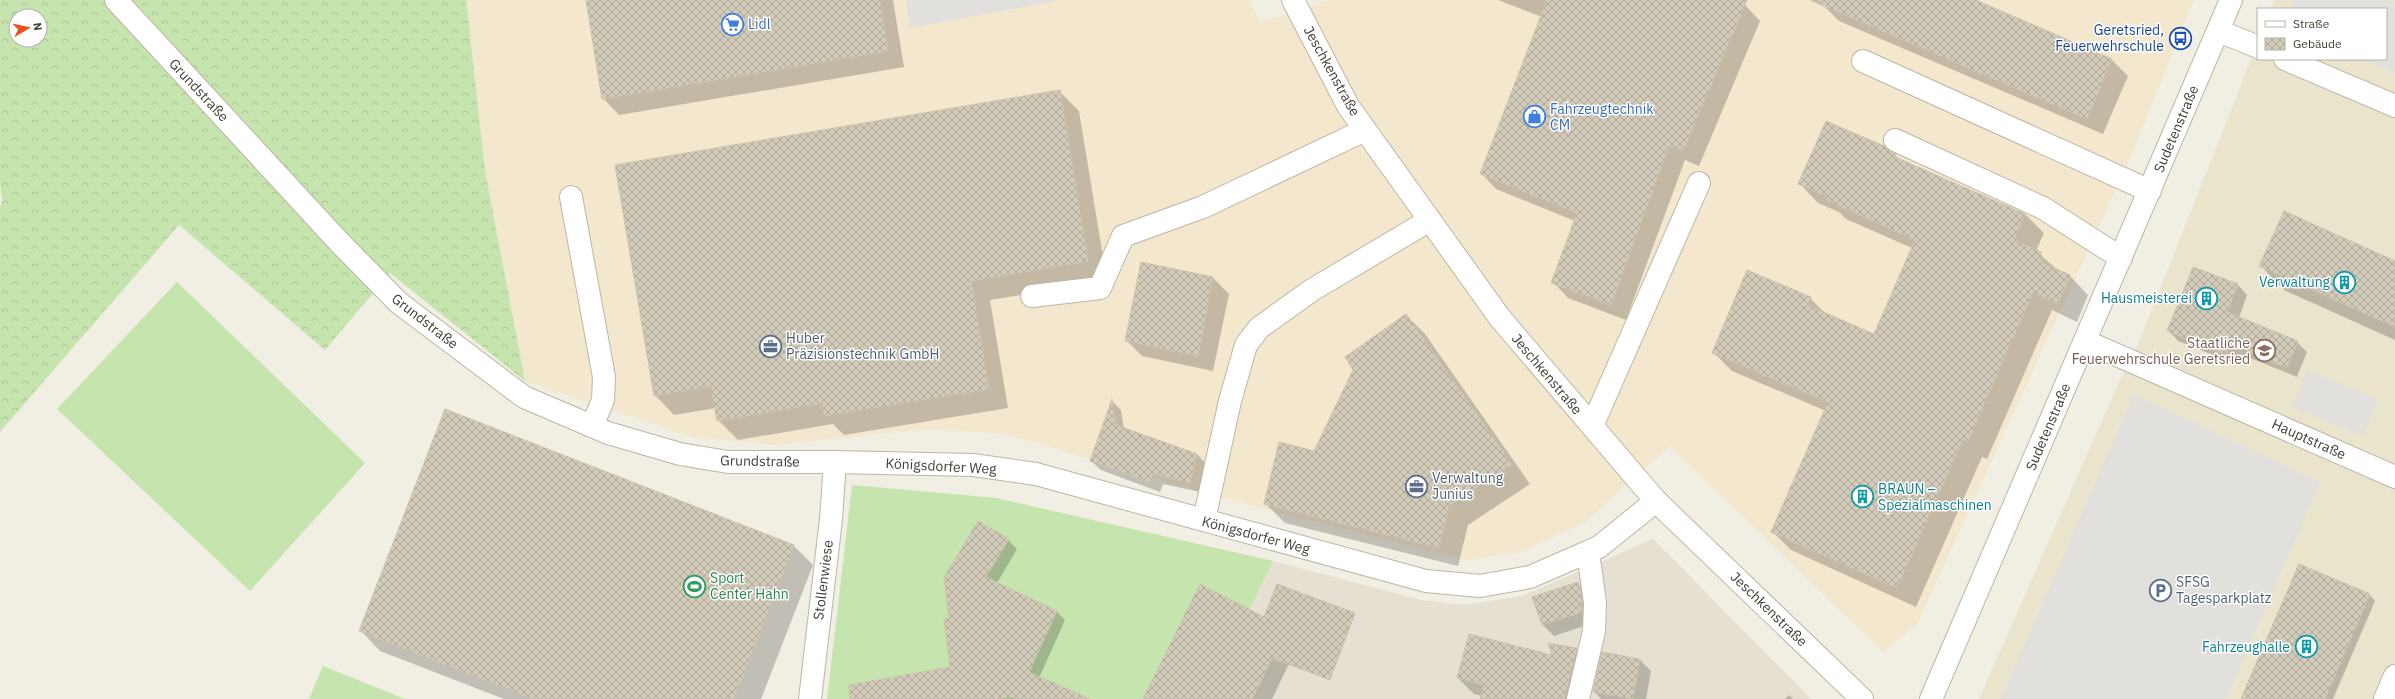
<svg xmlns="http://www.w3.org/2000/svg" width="2395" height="699" font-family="'IBM Plex Sans',sans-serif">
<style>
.residential{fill:#e5e0d1}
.commercial{fill:#f3e7ce}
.education{fill:#eae4cd}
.forest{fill:url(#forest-crowns);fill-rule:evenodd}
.garden{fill:#c6e4ad}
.parking{fill:#e1e0dc}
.shadow{fill:#0003}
.building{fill:url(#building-cross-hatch);stroke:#ccc3ad}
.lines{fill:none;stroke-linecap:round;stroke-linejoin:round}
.minor-casing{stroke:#bcb6a6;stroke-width:24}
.minor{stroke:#fff;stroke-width:22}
.labels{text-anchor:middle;stroke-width:3;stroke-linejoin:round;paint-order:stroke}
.shop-label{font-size:14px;fill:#366cbe;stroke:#fff;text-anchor:start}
.transit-label{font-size:14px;fill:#164399;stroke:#fff;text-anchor:end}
.street-label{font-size:14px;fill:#423e34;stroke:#fff}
.culture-label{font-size:14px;fill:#0d838f;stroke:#fff;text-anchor:end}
.service-label{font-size:14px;fill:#4e5e75;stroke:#fff;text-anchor:start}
.education-label{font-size:14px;fill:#785e54;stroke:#fff;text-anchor:end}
.leisure-label{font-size:14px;fill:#27864d;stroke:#fff;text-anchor:start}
</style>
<defs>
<pattern id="forest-crowns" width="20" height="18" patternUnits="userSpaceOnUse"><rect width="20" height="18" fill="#c6e4ad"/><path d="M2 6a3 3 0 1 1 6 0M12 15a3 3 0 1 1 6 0" fill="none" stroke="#abc595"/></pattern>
<pattern id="building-cross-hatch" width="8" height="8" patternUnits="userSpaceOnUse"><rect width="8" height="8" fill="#d2cbb9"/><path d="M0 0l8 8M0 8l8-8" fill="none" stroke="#aca697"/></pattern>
</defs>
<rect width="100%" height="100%" fill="#f1eee3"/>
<!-- residential -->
<path class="residential" d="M1653,539L1811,699H1206L1273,561L1421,600L1464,605L1522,596Z"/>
<!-- commercial -->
<path class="commercial" d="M466,0H1249L1260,23L1330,0H2194L2132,154L1917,624L1883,652L1670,446L1584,523L1521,552L1467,560L1234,501L1005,434L927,429L775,445L693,437L525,381L485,171Z"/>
<!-- education -->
<path class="education" d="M2274,0H2395V699H1979L2119,382L2139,342L2258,42V59H2386V9H2271Z"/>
<!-- forest -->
<path class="forest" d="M0,0H466L485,171L525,381L390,273L325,350L179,225L0,432V207L2,201L0,181ZM16,16H40V40H16Z"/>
<!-- garden -->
<g class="garden">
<path d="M177,282L365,463L250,591L57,409Z"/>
<path d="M852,485L996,498L1273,561L1206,699H827Z"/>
<path d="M323,666L405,699H309Z"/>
</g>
<!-- parking -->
<g class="parking">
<path d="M906,0H1062L910,28Z"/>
<path d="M2295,0H2388L2395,2V73L2361,59H2386V9H2291Z"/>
<path d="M2307,370L2378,399L2363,436L2292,407Z"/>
<path d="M2134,394L2320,482L2226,699H2001Z"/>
</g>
<!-- shadow -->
<g class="shadow">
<path d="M587,0H893L904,67L619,115L603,98Z"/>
<path d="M1498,0H1732L1745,5L1760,21L1699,166L1685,160L1626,320L1568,298L1553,282L1575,221L1496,189L1481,173L1542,17Z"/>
<path d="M1826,0H1973L2112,60L2128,76L2103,134L1839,21L1823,5Z"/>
<path d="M1059,91L1079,111L1107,281L990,300L1008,408L844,435L833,424L738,440L718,420L716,408L674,415L655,395Z"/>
<path d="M1895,155L1901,161L2025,214L2044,233L2036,251L2060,272L2070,276L2088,295L2077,322L2052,310L1987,459L1982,457L1916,607L1791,550L1772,531L1826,411L1732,371L1713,352L1810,298L1826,314L1874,335L1912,248L1846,219L1839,212L1818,203L1800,184Z"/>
<path d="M2395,262V340L2284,290L2261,266Z"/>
<path d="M1142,263L1213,278L1229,294L1213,371L1142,356L1126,340Z"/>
<path d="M2238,285L2247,295L2239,318L2297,342L2307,352L2297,377L2240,354L2236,364L2178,341L2169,331Z"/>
<path d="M1406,315L1425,334L1530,484L1468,525L1458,566L1285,523L1266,504L1314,452Z"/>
<path d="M1112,401L1121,410L1124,429L1197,454L1206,464L1200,492L1163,484L1160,492L1101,470L1091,461Z"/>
<path d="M1008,540L1017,549L997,583L1056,611L1065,620L1039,678L1088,699H891L951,668L950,619Z"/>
<path d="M793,545L813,565L761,699H504L380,651L361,631Z"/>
<path d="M2300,565L2370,595L2375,601L2333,699H2242Z"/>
<path d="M1577,583L1589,594L1593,623L1554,636L1543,625L1533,598Z"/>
<path d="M1316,608L1272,699H1187L1265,618Z"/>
<path d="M1577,649L1593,665L1584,699H1481L1482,696L1474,694L1458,678L1553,656Z"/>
<path d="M1603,653L1640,660L1651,671L1646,699H1601L1594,691Z"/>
<path d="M1789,695L1793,699H1785Z"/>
</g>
<!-- building -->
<g class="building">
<path d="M586,0H880L888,51L602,99Z"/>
<path d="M1547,0H1747L1683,151L1669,146L1611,305L1551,283L1577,213L1480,174Z"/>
<path d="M1810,0H1976L2112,59L2087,119Z"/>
<path d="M1060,90L1088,261L971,281L989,389L824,416L822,403L717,421L711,386L654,396L615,165Z"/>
<path d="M1826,121L1884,146L1896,154L1895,157L2025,214L2014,240L2041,252V262L2070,275L2058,304L2033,292L1968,441L1963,439L1897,588L1771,532L1828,402L1712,353L1747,270L1811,297L1807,305L1874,334L1915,240L1826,200L1828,197L1798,184Z"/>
<path d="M2284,211L2395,261V327L2259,266Z"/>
<path d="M1141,262L1213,277L1198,356L1125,341Z"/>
<path d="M2193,267L2238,284L2227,312L2298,341L2287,368L2230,344L2226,355L2167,331Z"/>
<path d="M1406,314L1512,464L1449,506L1439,548L1264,504L1279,442L1314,451L1353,370L1345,357Z"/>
<path d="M1112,399L1116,425L1197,454L1190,483L1153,474L1150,482L1090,461Z"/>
<path d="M445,409L794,545L734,699H533L359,631Z"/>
<path d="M978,521L1009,539L986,577L1057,611L1029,672L1090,699H1016L1012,697L997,699H850L849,685L950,667L944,619L949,618L944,578Z"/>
<path d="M2299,564L2370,594L2325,699H2241Z"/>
<path d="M1578,582L1581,591L1582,612L1542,625L1532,597Z"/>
<path d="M1200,584L1264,617L1277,584L1355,613L1330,680L1272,658L1252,699H1143Z"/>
<path d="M1469,634L1552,655L1548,643L1577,648L1564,699H1480L1484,685L1457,678Z"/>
<path d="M1602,652L1640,659L1633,699L1593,692Z"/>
</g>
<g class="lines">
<defs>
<g id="minor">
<path d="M116,0L341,244L399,303L524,397L608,433L680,454L728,462H835L973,465L1036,474L1426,581L1480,586L1530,577L1599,547L1656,501"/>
<path d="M1293,0L1348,106L1500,318L1656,501L1862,699"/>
<path d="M2219,31L2258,47"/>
<path d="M2285,59L2395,106"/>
<path d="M1863,61L2150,191"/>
<path d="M1895,140L2043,208L2121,258"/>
<path d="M571,197L604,377L603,400L592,426"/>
<path d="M1032,296L1100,288L1123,236L1203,207L1365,130"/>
<path d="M2085,341L2395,477"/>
<path d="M1592,426L1699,183"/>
<path d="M1204,520L1230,401L1246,345L1259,328L1312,290L1430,220"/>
<path d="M810,699L831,519L835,462"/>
<path d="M1578,699L1594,631L1595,603L1588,552"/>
<path d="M1931,699L2231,0"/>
<path d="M2385,699L2395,676"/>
</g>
</defs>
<!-- minor casing -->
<use href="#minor" class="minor-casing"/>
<!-- minor -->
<use href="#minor" class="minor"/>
</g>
<!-- icons -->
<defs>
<symbol id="supermarket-ring" viewBox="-11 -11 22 22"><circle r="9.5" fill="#fff" stroke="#3f7fe0" stroke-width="1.5"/><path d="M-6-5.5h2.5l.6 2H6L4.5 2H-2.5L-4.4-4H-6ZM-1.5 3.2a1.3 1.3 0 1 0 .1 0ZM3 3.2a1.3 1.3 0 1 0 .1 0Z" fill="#3f7fe0"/></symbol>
<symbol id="bus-ring" viewBox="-11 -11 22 22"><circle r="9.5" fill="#fff" stroke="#1a4fb4" stroke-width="1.5"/><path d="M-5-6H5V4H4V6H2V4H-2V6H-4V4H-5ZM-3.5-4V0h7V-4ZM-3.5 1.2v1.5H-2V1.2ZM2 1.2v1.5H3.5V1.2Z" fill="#1a4fb4"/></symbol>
<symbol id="shop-ring" viewBox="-11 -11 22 22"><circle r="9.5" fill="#fff" stroke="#3f7fe0" stroke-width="1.5"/><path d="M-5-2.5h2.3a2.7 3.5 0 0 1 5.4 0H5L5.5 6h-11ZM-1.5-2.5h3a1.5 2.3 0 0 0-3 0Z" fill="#3f7fe0"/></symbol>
<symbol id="building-ring" viewBox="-11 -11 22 22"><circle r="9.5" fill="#fff" stroke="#0f9aa8" stroke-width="1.5"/><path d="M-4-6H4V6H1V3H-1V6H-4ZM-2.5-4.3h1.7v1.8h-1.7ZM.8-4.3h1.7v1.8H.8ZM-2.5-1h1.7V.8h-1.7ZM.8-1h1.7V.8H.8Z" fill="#0f9aa8"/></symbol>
<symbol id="office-ring" viewBox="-11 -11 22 22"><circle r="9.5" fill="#fff" stroke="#5c6f8a" stroke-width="1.5"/><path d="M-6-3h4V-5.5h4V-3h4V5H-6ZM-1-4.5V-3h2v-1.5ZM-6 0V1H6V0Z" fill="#5c6f8a"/></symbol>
<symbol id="university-ring" viewBox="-11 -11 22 22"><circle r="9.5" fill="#fff" stroke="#8d6e63" stroke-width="1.5"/><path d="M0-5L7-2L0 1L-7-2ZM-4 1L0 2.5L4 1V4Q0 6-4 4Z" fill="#8d6e63"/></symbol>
<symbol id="stadium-ring" viewBox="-11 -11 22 22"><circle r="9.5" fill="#fff" stroke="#2e9e5b" stroke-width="1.5"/><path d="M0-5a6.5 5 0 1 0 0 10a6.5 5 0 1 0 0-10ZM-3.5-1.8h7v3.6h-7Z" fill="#2e9e5b"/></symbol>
<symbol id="parking-ring" viewBox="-11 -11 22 22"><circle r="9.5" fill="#fff" stroke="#5c6f8a" stroke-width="1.5"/><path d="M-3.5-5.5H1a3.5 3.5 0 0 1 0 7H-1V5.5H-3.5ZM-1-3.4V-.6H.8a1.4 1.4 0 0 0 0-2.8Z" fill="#5c6f8a"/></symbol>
</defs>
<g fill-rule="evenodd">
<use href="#supermarket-ring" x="720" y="12" width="25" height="25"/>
<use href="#bus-ring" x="2168" y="26" width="25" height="25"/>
<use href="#shop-ring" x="1522" y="104" width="25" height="25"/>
<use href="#building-ring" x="2332" y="270" width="25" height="25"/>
<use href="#building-ring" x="2194" y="286" width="25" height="25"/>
<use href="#office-ring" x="758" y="334" width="25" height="25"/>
<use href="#university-ring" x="2252" y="338" width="25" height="25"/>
<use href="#office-ring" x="1404" y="474" width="25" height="25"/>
<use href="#building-ring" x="1850" y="484" width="25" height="25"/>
<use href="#stadium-ring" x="682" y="574" width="25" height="25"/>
<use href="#parking-ring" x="2148" y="578" width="25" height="25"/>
<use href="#building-ring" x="2294" y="634" width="25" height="25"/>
</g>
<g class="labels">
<!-- shop labels -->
<g class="shop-label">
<text x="748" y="29">Lidl</text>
<text x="1550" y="114">Fahrzeugtechnik<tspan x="1550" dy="16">CM</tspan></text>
</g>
<!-- transit labels -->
<g class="transit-label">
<text x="2164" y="35">Geretsried,<tspan x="2164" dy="16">Feuerwehrschule</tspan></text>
</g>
<!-- street labels -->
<g class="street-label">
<text transform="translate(1332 71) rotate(61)" y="5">Jeschkenstraße</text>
<text transform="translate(199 90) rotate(47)" y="5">Grundstraße</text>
<text transform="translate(2176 129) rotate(-67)" y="5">Sudetenstraße</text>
<text transform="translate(425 321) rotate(38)" y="5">Grundstraße</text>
<text transform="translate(1547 374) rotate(50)" y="5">Jeschkenstraße</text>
<text transform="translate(2048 427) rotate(-67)" y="5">Sudetenstraße</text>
<text transform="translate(2309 439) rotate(24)" y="5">Hauptstraße</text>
<text transform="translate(760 461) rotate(1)" y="5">Grundstraße</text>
<text transform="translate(941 466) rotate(3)" y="5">Königsdorfer Weg</text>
<text transform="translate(1256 535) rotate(15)" y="5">Königsdorfer Weg</text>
<text transform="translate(823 580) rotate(-83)" y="5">Stollenwiese</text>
<text transform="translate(1769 609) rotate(44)" y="5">Jeschkenstraße</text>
</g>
<!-- culture labels -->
<g class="culture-label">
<text x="2330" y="287">Verwaltung</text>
<text x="2192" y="303">Hausmeisterei</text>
<text x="1878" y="494" text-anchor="start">BRAUN –<tspan x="1878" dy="16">Spezialmaschinen</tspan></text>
<text x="2290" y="652">Fahrzeughalle</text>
</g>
<!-- service labels -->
<g class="service-label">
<text x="786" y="343">Huber<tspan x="786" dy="16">Präzisionstechnik GmbH</tspan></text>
<text x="1432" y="483">Verwaltung<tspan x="1432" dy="16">Junius</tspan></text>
<text x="2176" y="587">SFSG<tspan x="2176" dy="16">Tagesparkplatz</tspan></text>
</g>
<!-- education labels -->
<g class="education-label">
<text x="2250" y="348">Staatliche<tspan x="2250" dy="16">Feuerwehrschule Geretsried</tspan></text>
</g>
<!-- leisure labels -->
<g class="leisure-label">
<text x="710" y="583">Sport<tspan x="710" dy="16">Center Hahn</tspan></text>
</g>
</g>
<!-- legend -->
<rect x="2257" y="8" width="130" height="52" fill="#ffffff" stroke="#b3b2ae"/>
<rect x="2265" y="21" width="20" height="6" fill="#ffffff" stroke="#b3b2ae"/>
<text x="2293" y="28" font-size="12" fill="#423e34">Straße</text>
<rect x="2265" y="38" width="20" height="12" fill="url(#building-cross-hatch)" stroke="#b3b2ae"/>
<text x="2293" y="48" font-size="12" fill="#423e34">Gebäude</text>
<!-- north arrow -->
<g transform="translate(28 28) rotate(81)"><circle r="19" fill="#ffffff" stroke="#b3b2ae"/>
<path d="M0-3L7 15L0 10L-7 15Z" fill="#f24f19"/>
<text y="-6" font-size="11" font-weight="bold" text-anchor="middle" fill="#423e34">N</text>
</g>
</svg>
